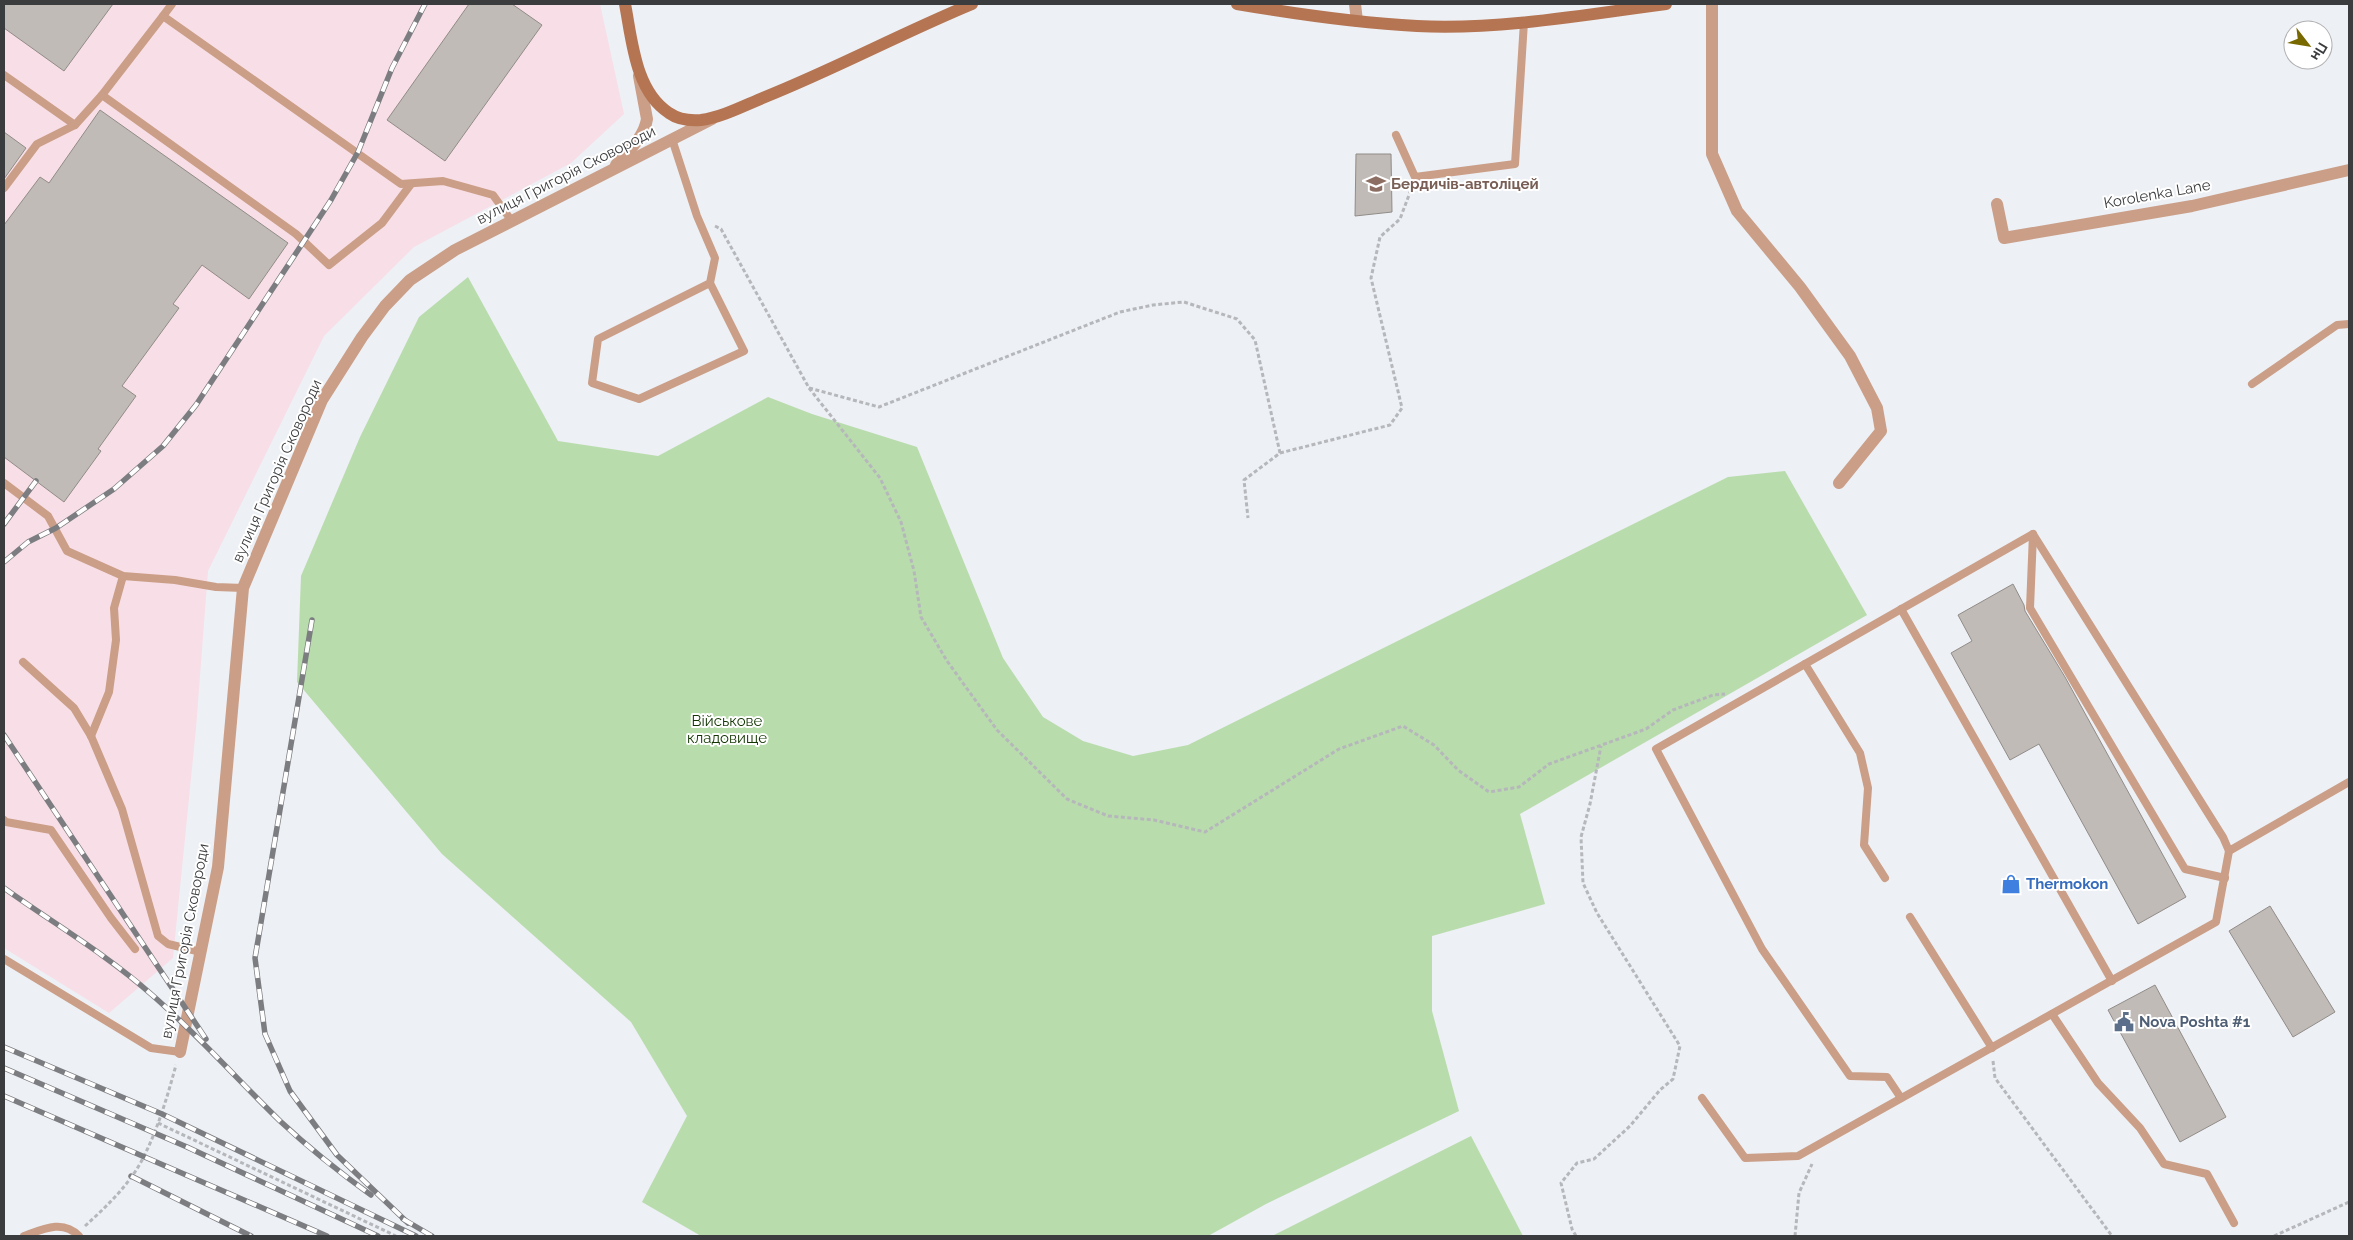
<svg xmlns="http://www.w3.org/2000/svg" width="2353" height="1240" font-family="Raleway,sans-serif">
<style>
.industrial{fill:#f8dee6}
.green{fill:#b9dcad}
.building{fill:#c0bbb7;stroke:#918c88}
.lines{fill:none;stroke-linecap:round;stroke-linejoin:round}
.path{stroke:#b5b7bb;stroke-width:3;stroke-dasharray:4 2.5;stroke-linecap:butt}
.lane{stroke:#ca9e87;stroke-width:8}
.street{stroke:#ca9e87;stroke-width:12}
.secondary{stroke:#b57553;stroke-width:12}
.rail-casing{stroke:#7c7d80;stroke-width:5.5}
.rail{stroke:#fff;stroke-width:4;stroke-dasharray:11;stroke-linecap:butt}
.labels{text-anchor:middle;stroke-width:4;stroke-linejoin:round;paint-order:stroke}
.street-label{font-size:15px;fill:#3b3c3e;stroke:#fff}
.education-label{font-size:15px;font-weight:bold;fill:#785e54;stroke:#fff;text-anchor:start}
.park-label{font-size:15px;fill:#133502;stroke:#fff}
.shop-label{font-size:15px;font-weight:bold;fill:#366cbe;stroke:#fff;text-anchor:start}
.service-label{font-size:15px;font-weight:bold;fill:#4e5e75;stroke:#fff;text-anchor:start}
</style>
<rect width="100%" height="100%" fill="#edf0f5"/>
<!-- industrial -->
<path class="industrial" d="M4,4H600L624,114L571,163L414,247L324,336L208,571L196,728L173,958L109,1013L4,948Z"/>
<!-- green -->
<g class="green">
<path d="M468,277L558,441L658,456L768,397L812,414L917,447L1003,658L1043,717L1083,741L1133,756L1188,745L1728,477L1785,471L1867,615L1520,814L1545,904L1432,936V1011L1459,1111L1266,1204L1208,1236H701L642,1202L687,1116L631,1022L442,854L297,682L301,576L360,437L419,317Z"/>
<path d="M1471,1136L1523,1236H1272Z"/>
</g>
<!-- building -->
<g class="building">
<path d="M4,4H113L64,71L4,28Z"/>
<path d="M469,4H512L542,25L445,161L387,120Z"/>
<path d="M100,110L288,243L249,299L202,265L173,304L179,308L122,386L136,396L98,449L101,451L64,502L4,457V225L40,177L49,183Z"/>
<path d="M4,132L26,148L4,179Z"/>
<path d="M1356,154H1391L1392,212L1355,216Z"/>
<path d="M2013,584L2024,605L2025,611L2065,677L2186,897L2138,924L2039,744L2010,760L1951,653L1972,641L1958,615Z"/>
<path d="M2270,906L2335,1012L2293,1037L2229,931Z"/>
<path d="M2155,985L2226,1117L2180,1142L2108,1010Z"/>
</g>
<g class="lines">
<!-- path -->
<g class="path">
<path d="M715,226L721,229L809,388L879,407L1120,312L1153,305L1184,302L1237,319L1255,340L1280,453L1244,480L1248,518"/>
<path d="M809,388L880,478L901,522L914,571L921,617L947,661L997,730L1067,799L1108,816L1154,820L1205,832L1339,749L1403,726L1434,745L1458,770L1489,792L1519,787L1549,764L1646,729L1673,710L1713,695L1725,694"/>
<path d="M1280,453L1390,425L1402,408L1371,278L1380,237L1400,219L1412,187"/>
<path d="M1993,1061L1995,1078L2112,1236"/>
<path d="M158,1123L396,1236"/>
<path d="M85,1226C106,1207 127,1187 141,1162C157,1132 167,1098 176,1065"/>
<path d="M1576,1236L1572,1229L1561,1183L1577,1163L1594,1159L1630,1126L1660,1090L1673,1079L1680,1046L1597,913L1583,883L1581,837L1590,804L1601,746"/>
<path d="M1795,1236L1799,1193L1812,1164"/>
<path d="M2274,1236L2349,1202"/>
</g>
<!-- lane -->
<g class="lane">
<path d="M172,4L163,16L401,184L443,181L493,195L511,220"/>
<path d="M163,16L102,95L296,234L329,265L382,223L411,184"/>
<path d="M4,75L75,125"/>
<path d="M1396,135L1415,177L1515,164L1524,22"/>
<path d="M672,139L697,216L715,258L710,283L598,339L592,383L639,399L744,351L710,283"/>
<path d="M4,188L37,144L75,125L102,95"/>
<path d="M2252,384L2337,325L2349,324"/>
<path d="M4,483L48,516L67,551L123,576L175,580L216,587L243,588"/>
<path d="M2033,534L2030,608L2185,869L2225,878"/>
<path d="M1901,609L2112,981"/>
<path d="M23,662L74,708L91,736L122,809L158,936L168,944L201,952"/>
<path d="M1805,664L1860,753L1868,788L1864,845L1885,878"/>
<path d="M91,736L109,692L116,640L114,608L123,576"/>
<path d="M4,820L6,822L51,830L111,918L135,949"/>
<path d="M1910,917L1992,1048"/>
<path d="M4,959L151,1048L180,1052"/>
<path d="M2052,1014L2098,1083L2140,1128L2164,1164L2207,1174L2234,1223"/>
<path d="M1702,1098L1745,1158L1798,1156L2216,922L2229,851L2349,782"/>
<path d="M1901,1098L1887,1077L1850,1076L1762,949L1656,749L2033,534L2223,837L2229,851"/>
<path d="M24,1236C43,1229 63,1219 79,1236"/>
</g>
<!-- street -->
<g class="street">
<path d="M1355,4L1357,21"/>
<path d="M1712,4V154L1737,211L1800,287L1850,356L1877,408L1881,431L1839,483"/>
<path d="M616,165C628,151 644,138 647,119L639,76"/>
<path d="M1997,204L2004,238L2192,206L2349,170"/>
<path d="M180,1052L218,867L243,588L322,400L362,337L385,306L410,280L455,250L712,119"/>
</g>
<!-- secondary -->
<g class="secondary">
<path d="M625,4C632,40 635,91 669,113C679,120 689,121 701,120C723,117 745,105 765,97C835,69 902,33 972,4"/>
<path d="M1237,4C1296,14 1357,23 1417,26C1500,30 1584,15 1666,4"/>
</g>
<defs>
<g id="rail">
<path d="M4,524L36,481"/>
<path d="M4,562L28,542L56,528L114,489L163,446L196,405L331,200L358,152L392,68L425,4"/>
<path d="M312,620L255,958L265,1034L290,1091L337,1155L408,1223"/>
<path d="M4,735L206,1039"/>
<path d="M4,888C53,923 106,954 151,994C197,1034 237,1079 280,1121C309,1148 339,1172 371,1195"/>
<path d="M4,1047L162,1114L416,1236"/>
<path d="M4,1068L187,1147L378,1236"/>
<path d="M4,1096L327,1236"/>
<path d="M131,1176L251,1236"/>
<path d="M403,1219L432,1236"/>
</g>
</defs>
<!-- rail casing -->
<use href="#rail" class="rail-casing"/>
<!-- rail -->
<use href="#rail" class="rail"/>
</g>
<!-- icons -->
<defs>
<symbol id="school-bare" viewBox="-9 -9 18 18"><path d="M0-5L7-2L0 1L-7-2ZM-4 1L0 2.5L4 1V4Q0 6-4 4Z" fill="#8d6e63" stroke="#fff" stroke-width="2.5" paint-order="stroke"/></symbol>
<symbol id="shop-bare" viewBox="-9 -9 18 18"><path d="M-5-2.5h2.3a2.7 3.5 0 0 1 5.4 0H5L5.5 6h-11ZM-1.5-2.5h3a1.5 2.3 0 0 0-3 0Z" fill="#3f7fe0" stroke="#fff" stroke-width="2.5" paint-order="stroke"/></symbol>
<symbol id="civic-bare" viewBox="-9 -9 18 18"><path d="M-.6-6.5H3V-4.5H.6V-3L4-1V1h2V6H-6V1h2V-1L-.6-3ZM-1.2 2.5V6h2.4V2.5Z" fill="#5c6f8a" stroke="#fff" stroke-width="2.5" paint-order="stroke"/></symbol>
</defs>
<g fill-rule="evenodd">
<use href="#school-bare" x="1362" y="170" width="28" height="28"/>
<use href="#shop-bare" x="1997" y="870" width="28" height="28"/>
<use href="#civic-bare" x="2110" y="1008" width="28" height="28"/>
</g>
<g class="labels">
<!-- street labels -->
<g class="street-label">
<text transform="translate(566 175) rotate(-27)" y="5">вулиця Григорія Сковороди</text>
<text transform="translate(2157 194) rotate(-10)" y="5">Korolenka Lane</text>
<text transform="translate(277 471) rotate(-66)" y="5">вулиця Григорія Сковороди</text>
<text transform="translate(185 941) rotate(-79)" y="5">вулиця Григорія Сковороди</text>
</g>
<!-- education labels -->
<g class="education-label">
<text x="1391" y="189">Бердичів-автоліцей</text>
</g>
<!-- park labels -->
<g class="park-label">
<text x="727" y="726">Військове<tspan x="727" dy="17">кладовище</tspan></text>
</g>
<!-- shop labels -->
<g class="shop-label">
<text x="2026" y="889">Thermokon</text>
</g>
<!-- service labels -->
<g class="service-label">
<text x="2139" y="1027">Nova Poshta #1</text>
</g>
</g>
<!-- border -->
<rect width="2353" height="1240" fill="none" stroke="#3b3c3e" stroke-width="10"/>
<!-- north arrow -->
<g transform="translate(2308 45) rotate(121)"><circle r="24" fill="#ffffff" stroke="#b1b1b2"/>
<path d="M0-4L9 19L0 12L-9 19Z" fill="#786800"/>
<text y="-8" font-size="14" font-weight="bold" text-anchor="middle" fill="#3b3c3e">Пн</text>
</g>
</svg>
